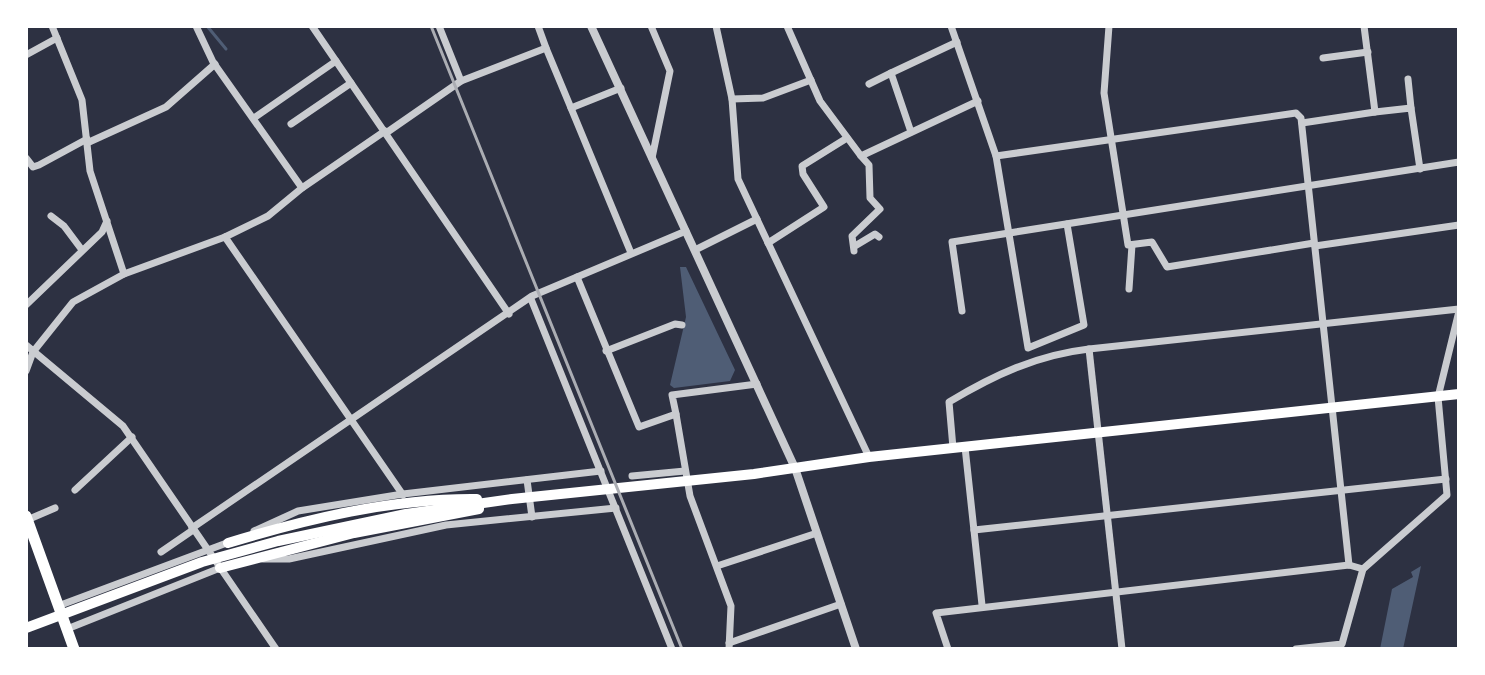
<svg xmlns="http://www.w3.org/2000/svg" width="1485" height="675" font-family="'PT Sans Narrow',sans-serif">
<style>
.water{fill:#4f5d75}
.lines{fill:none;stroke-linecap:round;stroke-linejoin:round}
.stream{stroke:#4f5d75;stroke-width:3}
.minor{stroke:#caccd0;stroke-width:7}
.tertiary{stroke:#caccd0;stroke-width:8}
.primary{stroke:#fff;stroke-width:10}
.trunk{stroke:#fff;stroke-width:11}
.rail{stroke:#abadb3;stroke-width:3}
</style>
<rect width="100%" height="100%" fill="#2d3142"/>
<!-- water -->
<g class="water">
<path d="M680,267H686L735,370L730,381L674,388L670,385L686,317Z"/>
<path d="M1421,566L1403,649H1380L1392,589L1413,577L1411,572Z"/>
</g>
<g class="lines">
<!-- stream -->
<path class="stream" d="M207,26L226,49"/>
<!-- minor -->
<g class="minor">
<path d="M52,26L82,100L90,171L124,274"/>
<path d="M196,26L213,62L302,188"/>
<path d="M312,26L509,314"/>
<path d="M439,26L461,81L546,48L571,108L621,88"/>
<path d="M538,26L546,48"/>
<path d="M651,26L670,71L652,158"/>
<path d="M716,26L732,99L738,179L869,457"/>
<path d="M787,26L820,101L861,156L978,101"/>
<path d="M951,26L996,156L1028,348L1084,325L1067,224"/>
<path d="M1109,26L1104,93L1128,245L1152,242L1167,267L1314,243"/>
<path d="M1364,26L1375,112L1411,108L1420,169"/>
<path d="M26,55L57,38"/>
<path d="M1323,58L1368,52"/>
<path d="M1408,79L1411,108"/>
<path d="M869,84L891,73"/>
<path d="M732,99L763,98L811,80"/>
<path d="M571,108L631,253"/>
<path d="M254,118L336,61"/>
<path d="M1302,123L1375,112"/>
<path d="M291,124L351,83"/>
<path d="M911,132L891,73L957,42"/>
<path d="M386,133L461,81"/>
<path d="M87,143L166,107L215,64"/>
<path d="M996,156L1296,113L1301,118L1349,565"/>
<path d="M26,158L33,167L39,165L87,139"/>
<path d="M51,216L64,226L82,250"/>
<path d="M225,237L403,495"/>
<path d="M768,243L824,207L803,174L802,166L847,138"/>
<path d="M855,246L875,234L879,237"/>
<path d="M1315,246L1459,225"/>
<path d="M695,250L757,219"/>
<path d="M854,251L852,236L880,209L870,198L869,165L861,156"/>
<path d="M577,277L639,427L676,414L690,496L731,606L729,649"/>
<path d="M1129,289L1132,245"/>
<path d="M531,299L672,649"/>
<path d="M26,305L102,232L107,221"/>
<path d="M962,311L952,242L1459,162"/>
<path d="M26,345L123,426L276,649"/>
<path d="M1089,349L1122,649"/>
<path d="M606,351L675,324L682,325"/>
<path d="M26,371L33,352L73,302L124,274L225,237L268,216L302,188L385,131"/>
<path d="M676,414L672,395L757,384"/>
<path d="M965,447L982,605"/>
<path d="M953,448L949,402C994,375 1037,355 1089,349L1459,309"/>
<path d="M632,476L685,471"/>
<path d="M527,480L532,517"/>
<path d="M75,490L132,437"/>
<path d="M27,520L55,508"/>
<path d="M192,528L532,296L686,231"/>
<path d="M974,530L1446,479"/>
<path d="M254,531L298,511L403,494L601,471"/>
<path d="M161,552L193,530"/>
<path d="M263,559H289L446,525L616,508"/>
<path d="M717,566L817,533"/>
<path d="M58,606L232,541"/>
<path d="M67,629L220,568"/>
<path d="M729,643L841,604"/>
<path d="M948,649L936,613L1349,565L1363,569"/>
<path d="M1296,649L1342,644L1363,569L1447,495L1438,397L1459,311"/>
</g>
<!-- tertiary -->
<path class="tertiary" d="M591,26L795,468L856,649"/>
<!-- primary -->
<g class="primary">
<path d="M228,543C307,519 393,498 477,499"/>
<path d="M220,568L354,533L479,509"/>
<path d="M26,628L202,562L278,541L406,514L512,499L754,474L869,457L1459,394"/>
</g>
<!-- trunk -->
<path class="trunk" d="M26,516L74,649"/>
<!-- rail -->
<path class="rail" d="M431,26L682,649"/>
</g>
<!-- border -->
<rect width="1485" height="675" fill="none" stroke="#ffffff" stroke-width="56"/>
</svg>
